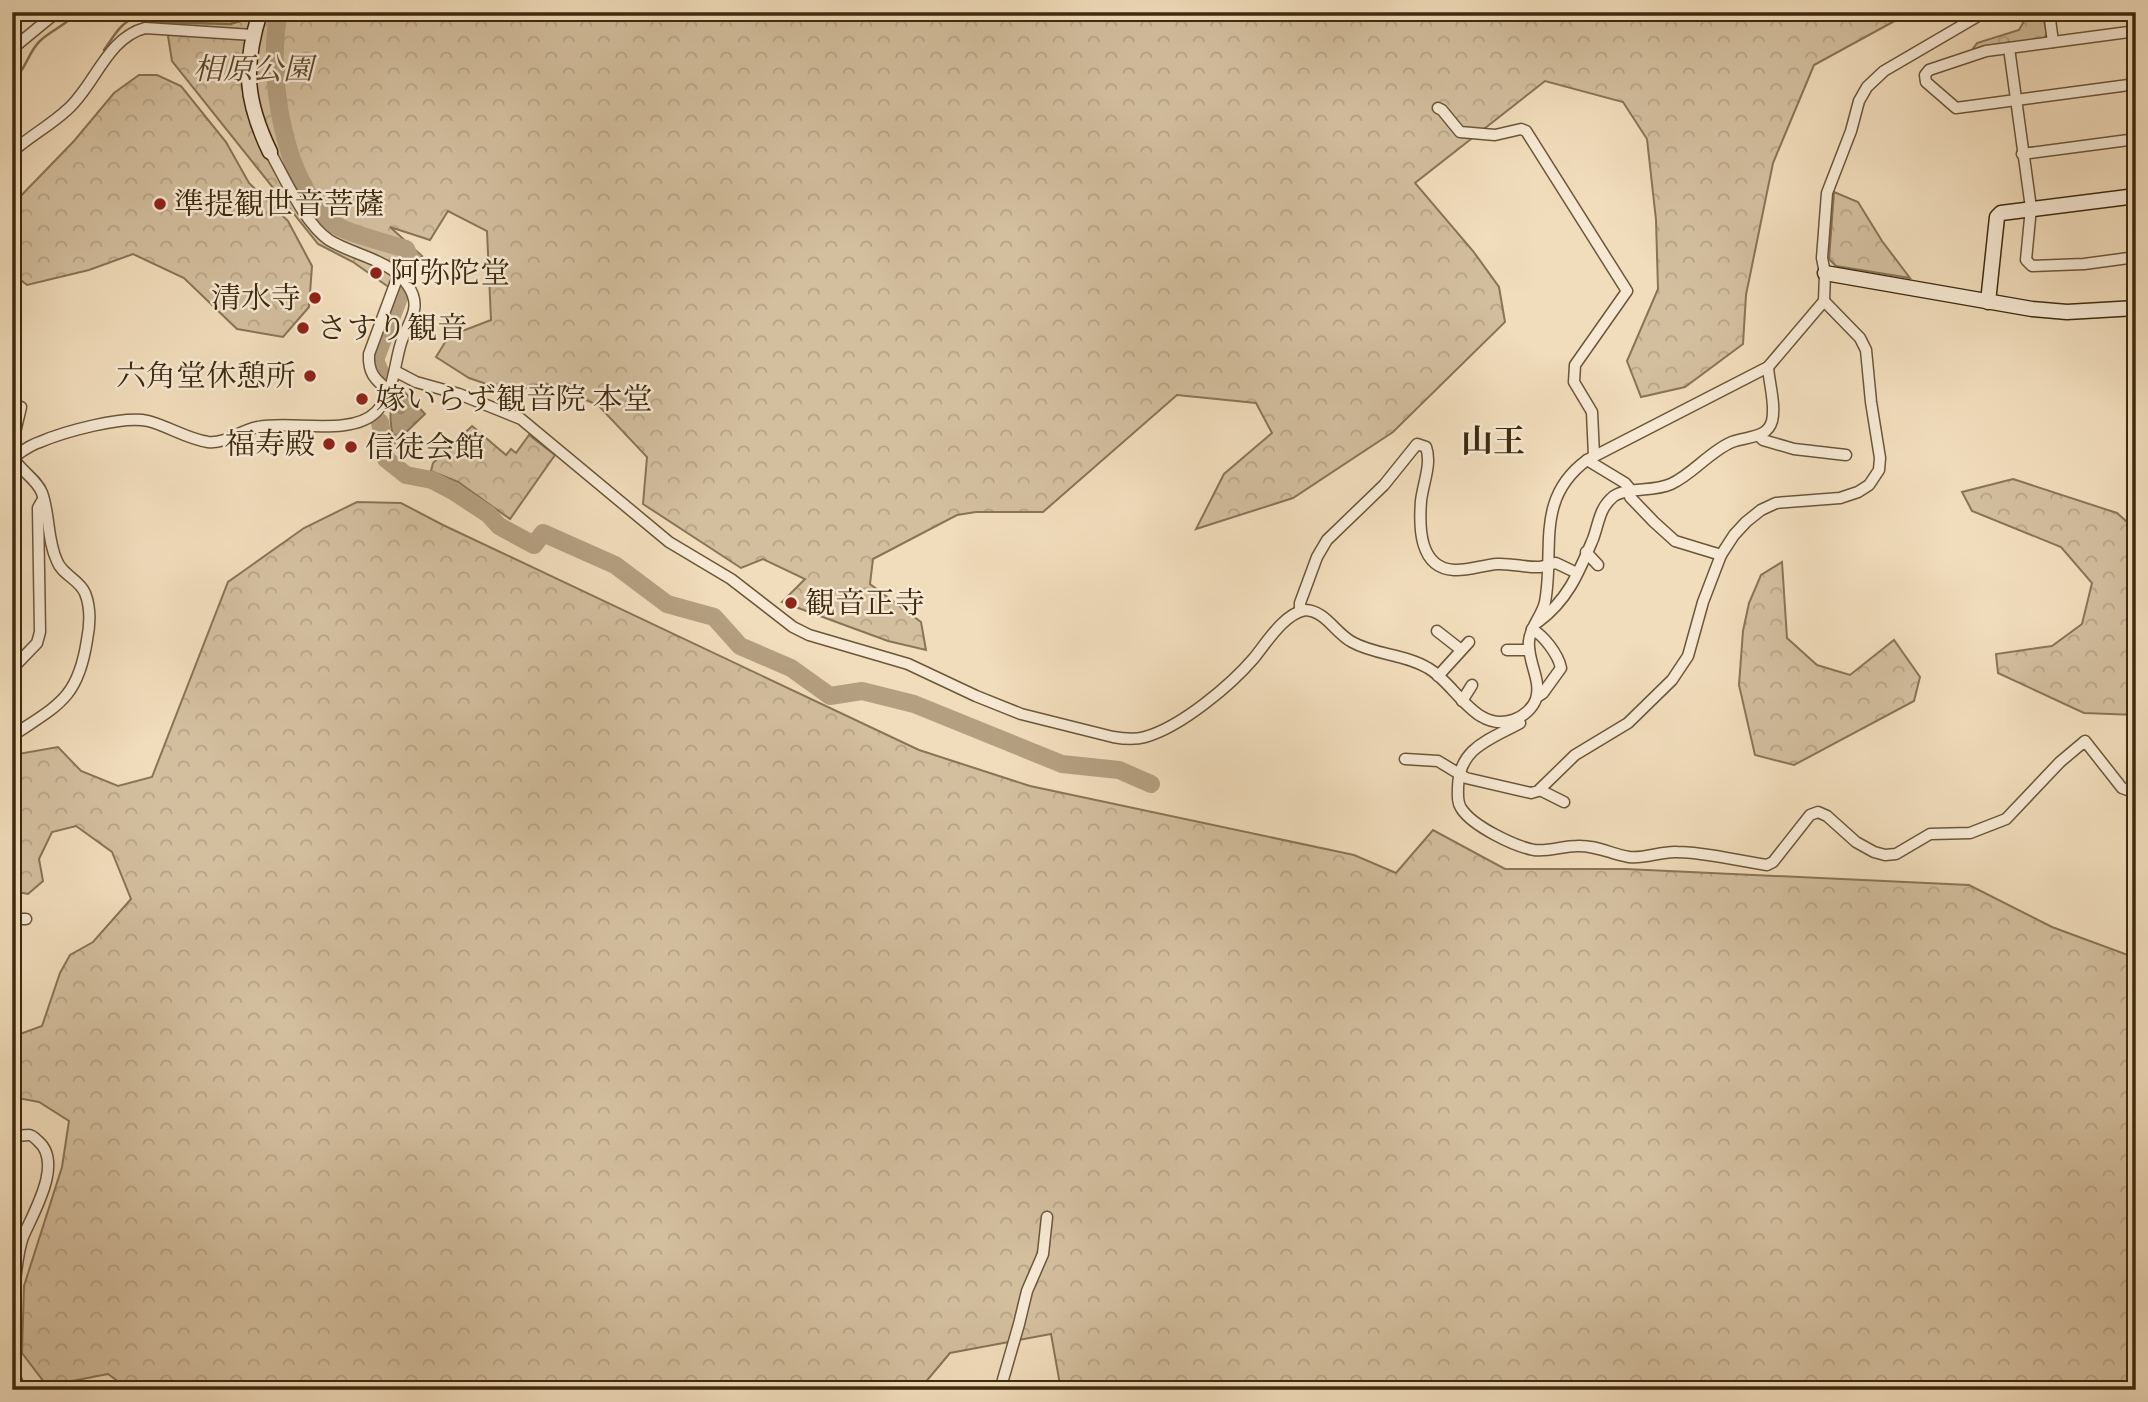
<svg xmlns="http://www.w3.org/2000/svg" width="2148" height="1402" font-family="'Sorts Mill Goudy','Noto Serif JP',serif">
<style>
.forest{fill:url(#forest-crowns);stroke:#887456;stroke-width:2}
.water{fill:url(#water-ripples);stroke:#857052;stroke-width:2}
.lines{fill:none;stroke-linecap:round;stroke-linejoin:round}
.stream{stroke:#857052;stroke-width:2.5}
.river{stroke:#b49f80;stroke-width:18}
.street-casing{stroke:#6b5639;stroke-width:13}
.secondary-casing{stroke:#3e2a0e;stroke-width:17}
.street{stroke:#f6e8d3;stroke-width:10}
.secondary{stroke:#f6e8d3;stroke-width:14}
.poi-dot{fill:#8f2418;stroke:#f6e8d3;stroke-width:2.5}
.labels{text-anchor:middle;stroke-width:5;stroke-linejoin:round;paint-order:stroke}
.park-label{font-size:30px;font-style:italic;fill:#5c482b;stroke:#f6e8d3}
.poi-label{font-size:30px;fill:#3e2a0e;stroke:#f6e8d3;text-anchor:start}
.neighbourhood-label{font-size:32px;font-weight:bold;fill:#3e2a0e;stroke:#f6e8d3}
</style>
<defs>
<pattern id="forest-crowns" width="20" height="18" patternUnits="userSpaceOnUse" patternTransform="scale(1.75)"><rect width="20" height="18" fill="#d3be9e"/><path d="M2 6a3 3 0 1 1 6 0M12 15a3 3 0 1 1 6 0" fill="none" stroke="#b6a387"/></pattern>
<pattern id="water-ripples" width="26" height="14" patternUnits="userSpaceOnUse" patternTransform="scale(1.75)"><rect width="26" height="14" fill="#b49f80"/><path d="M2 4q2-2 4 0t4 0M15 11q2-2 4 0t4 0" fill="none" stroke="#948267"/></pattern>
</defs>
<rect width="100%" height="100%" fill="#f1dcbb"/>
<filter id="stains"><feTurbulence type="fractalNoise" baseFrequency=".00286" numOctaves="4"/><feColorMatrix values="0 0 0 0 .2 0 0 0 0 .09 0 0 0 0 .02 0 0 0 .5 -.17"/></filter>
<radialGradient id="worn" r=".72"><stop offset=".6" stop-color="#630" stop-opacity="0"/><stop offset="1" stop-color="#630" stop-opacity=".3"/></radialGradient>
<!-- forest -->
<g class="forest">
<path d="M166,12H1911L1814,65L1773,163L1746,295L1743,344L1685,387L1641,397L1627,361L1658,289L1656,220L1647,139L1623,102L1545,81L1415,183L1473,251L1499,287L1505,322L1393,432L1293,498L1196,529L1224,474L1272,433L1256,403L1177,395L1043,512H976L957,515L873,559L870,584L921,622L926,650L888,641L782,602L805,579L763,559L741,568L643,504L647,457L598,405L545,383L510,392L469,378L436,357L449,336L491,320L487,231L448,211L430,240L390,227L422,256L390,288L353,262L318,244L172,61L165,17Z"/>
<path d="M2030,12H2037L2043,16L2047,34L2043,39L1972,50L1977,43L2019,30L2023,23L2024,14Z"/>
<path d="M139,75H157L181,86L226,142L249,183L288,221L312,266L309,307L283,337L237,329L184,278L133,254L89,270L27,285L12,273V205L74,141L114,93Z"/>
<path d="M1834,192L1858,202L1882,241L1910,278L1836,266L1829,259Z"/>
<path d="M472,426L506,455L511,449L516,453L529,435L555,455L510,519L458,482L431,471L433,463Z"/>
<path d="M2013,479L2117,513L2136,530V715L2084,713L1998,673L1996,654L2052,646L2082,624L2092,583L2061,547L1972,511L1962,492Z"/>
<path d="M357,502L401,503L443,525L919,750L1030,786L1354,855L1396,873L1433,830L1505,869H1626L1969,885L2052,927L2133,957L2136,955V1390H1061L1051,1334L950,1353L919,1390H130L108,1374L47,1386L22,1353L24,1286L62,1167L69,1121L39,1102L12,1097V1037L42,1026L60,973L70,955L93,942L131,899L112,852L76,826L52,832L39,859L43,881L28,894L12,891V755L58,747L81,771L118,786L152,777L228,582L304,528Z"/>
<path d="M1782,562L1787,638L1817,665L1850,675L1894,640L1920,677L1914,701L1794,765L1755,755L1739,685L1743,631L1749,603L1761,575Z"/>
</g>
<!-- water -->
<path class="water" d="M399,386L425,414L395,443C389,424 388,403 399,386Z"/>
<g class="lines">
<!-- stream -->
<g class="stream">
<path d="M104,50C119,29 126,10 156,22L230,24L240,21L247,12"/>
<path d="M12,82C26,71 28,51 41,40C53,29 67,25 77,12"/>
</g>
<!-- river -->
<g class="river">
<path d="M279,12C266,71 283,186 334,224C348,234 388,243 406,249L411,260L405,275"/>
<path d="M384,381L375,360L400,295"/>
<path d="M380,422L386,459L406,475L432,480L453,491L488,514L499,526L534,545L543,533L615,565L667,604L714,617L740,646L791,668L830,696L862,691L914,704L1062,764L1119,770L1151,784"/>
</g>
<defs>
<g id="street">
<path d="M2049,12L2053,42"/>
<path d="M2136,31L1986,51L1929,70L1925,75L1926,82L1956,108L2136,84"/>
<path d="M2009,48L2031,208L2026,260L2032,266L2084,264L2136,257"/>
<path d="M12,49L57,12"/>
<path d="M1438,108L1442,110L1460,132L1495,135L1521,129L1526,131L1627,291L1575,365L1574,382L1592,412L1594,456"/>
<path d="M12,152C30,136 51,125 68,109C95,85 107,38 145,28L253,35"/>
<path d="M2022,154L2136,139"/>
<path d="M395,371L416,382L459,394L521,419L669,542L731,579L793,627L809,635L908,664L976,696L1021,714L1113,737C1124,739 1135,740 1145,737C1181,727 1231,685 1254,658C1267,642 1284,614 1305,610C1326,611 1334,632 1352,642C1375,655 1405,654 1428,668C1456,684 1475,733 1513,720C1523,717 1533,708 1536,699C1542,680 1527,661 1529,641C1530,627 1542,616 1545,602C1555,550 1534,499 1587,460L1768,367L1824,301L1825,273L1822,258L1827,193L1851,131L1859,101L1867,87L1884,71L1985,12"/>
<path d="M388,390C374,379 368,372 369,354L398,276"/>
<path d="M1759,436L1763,440L1794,449L1846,455"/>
<path d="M12,445L21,407"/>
<path d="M12,456C19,470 37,479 42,493C50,515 47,540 57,561C62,575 79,579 85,593C91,608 90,625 87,640C78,699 58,705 12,736"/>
<path d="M12,458C21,452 30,445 40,442C63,432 124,415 148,421C168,426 187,439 208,442C227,444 240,430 258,427C291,420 351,437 376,412C394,394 394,365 401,343C408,321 424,308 407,284C389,259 353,255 329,240C304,223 285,178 270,152"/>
<path d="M1587,460L1625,483L1630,489V497L1654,522L1675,541L1721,555"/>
<path d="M1586,552L1598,565"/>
<path d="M1300,610V603L1317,557L1327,540L1384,485L1417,444L1426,447C1432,464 1423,483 1421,501C1419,527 1419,568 1454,570C1468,571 1483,565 1497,564C1512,563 1526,568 1540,567C1546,566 1551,564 1556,563L1577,573"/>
<path d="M1538,622C1568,600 1579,572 1593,539C1599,523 1599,508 1614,496C1627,487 1654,492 1671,484C1693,474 1710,451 1732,442C1747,436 1767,439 1772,421C1776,405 1769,383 1768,367"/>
<path d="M1532,629C1544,636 1558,654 1561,668L1543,693L1537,697"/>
<path d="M1437,631L1460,649"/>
<path d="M1507,650H1529"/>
<path d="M12,669L37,643L40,632L38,508L42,501"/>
<path d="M1438,676L1469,642"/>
<path d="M1462,701L1472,685"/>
<path d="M1520,723C1489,740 1459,748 1458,787C1458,795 1457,802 1461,808C1472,826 1514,846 1534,850C1548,852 1563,846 1577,846C1596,845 1611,854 1629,857C1645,859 1661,851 1677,852C1705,852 1738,861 1767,865L1773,862L1810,815L1818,812L1827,816L1856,842L1874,852L1885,855L1896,854L1930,834L1970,833L2006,819L2060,762L2085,741L2122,788L2136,793"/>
<path d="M1405,759L1438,761L1466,778L1531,793L1538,791L1575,755L1628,723L1672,680L1688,656L1703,602L1721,555L1734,535L1746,522L1761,510L1776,503L1840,498L1858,492L1869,485L1879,470L1880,458L1871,402L1866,350L1860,338L1824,301"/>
<path d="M1540,790L1564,802"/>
<path d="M12,919H26"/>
<path d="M12,1137C17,1136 24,1135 29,1135C32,1135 36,1139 38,1141C64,1163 33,1213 23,1237C16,1256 17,1277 12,1297"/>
<path d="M12,1368L20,1390"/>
<path d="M1000,1390L1019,1324L1027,1291L1043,1254L1047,1217"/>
</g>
<g id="secondary">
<path d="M260,12C243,67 245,100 270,152"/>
<path d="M1825,273L2032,309L2067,312L2136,308"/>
<path d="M1988,302L1997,217L2001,213L2136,196"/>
</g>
</defs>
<!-- street casing -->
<use href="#street" class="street-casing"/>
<!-- secondary casing -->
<use href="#secondary" class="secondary-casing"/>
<!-- street -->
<use href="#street" class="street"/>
<!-- secondary -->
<use href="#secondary" class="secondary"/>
</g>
<!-- markers -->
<g class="poi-dot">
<circle cx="160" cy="204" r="7"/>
<circle cx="376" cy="273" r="7"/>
<circle cx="315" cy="298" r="7"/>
<circle cx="303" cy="328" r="7"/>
<circle cx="310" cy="376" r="7"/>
<circle cx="362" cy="399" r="7"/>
<circle cx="329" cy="444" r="7"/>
<circle cx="351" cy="447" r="7"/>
<circle cx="791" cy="603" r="7"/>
</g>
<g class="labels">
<!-- park labels -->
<g class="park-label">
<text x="253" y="79">相原公園</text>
</g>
<!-- poi labels -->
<g class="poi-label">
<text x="174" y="214">準提観世音菩薩</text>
<text x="390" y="283">阿弥陀堂</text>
<text x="301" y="308" text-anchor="end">清水寺</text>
<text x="317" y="338">さすり観音</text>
<text x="296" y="386" text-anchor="end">六角堂休憩所</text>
<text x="376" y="409">嫁いらず観音院 本堂</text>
<text x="315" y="454" text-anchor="end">福寿殿</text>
<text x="365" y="457">信徒会館</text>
<text x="805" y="613">観音正寺</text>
</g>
<!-- neighbourhood labels -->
<g class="neighbourhood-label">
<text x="1493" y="452">山王</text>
</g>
</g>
<!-- margin -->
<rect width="2148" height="1402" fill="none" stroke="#f1dcbb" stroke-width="42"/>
<rect x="14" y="14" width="2120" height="1374" fill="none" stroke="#3e2a0e" stroke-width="3.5"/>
<rect x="21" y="21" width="2106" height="1360" fill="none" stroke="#3e2a0e" stroke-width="2"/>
<rect width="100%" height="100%" filter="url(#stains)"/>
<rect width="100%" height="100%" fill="url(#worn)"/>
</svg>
